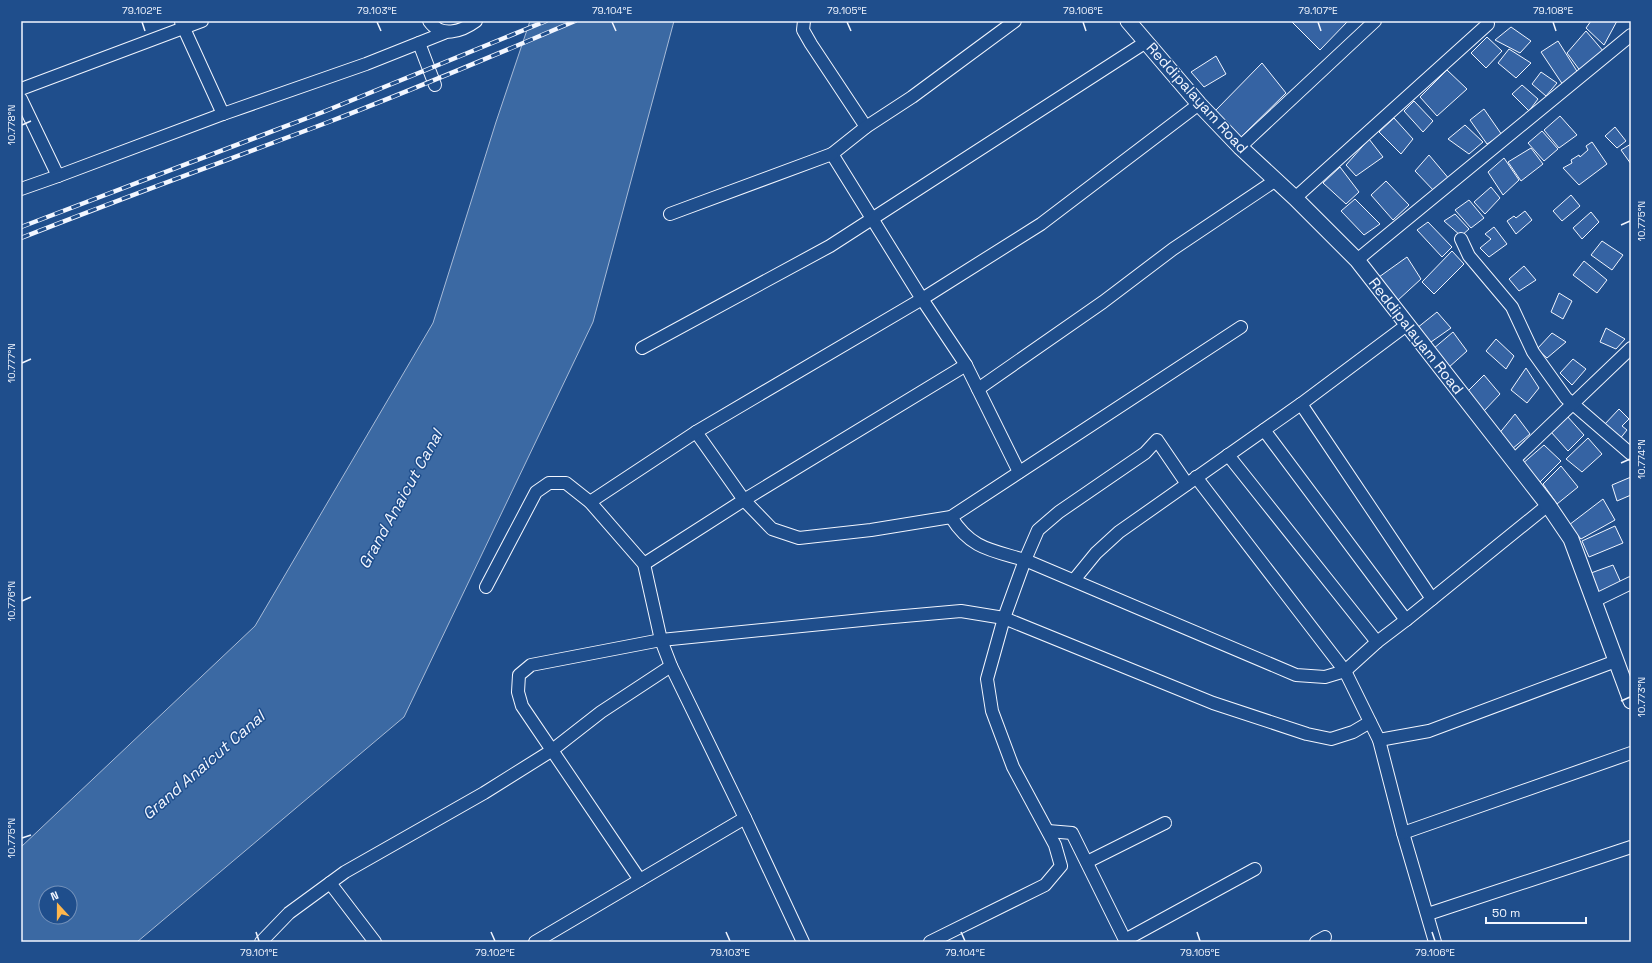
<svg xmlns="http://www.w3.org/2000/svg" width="1652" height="963" font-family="'Space Grotesk',sans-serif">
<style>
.water{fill:#3b69a3;stroke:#a8bbd7;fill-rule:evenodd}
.building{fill:#3563a3;stroke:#f2f6ff}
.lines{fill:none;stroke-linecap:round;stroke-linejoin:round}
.minor-casing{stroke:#f2f6ff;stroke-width:14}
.tertiary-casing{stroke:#f2f6ff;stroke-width:17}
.minor{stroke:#1f4e8c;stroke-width:12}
.tertiary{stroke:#1f4e8c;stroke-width:15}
.rail-casing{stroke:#f2f6ff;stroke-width:4.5}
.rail{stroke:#1f4e8c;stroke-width:3;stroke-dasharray:9;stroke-linecap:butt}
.ticks{fill:none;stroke:#f2f6ff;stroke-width:1.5}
.labels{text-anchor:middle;stroke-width:3;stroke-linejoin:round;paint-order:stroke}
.street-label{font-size:15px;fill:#f2f6ff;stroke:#1f4e8c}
.water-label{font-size:16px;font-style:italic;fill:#f2f6ff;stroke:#1f4e8c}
.neatline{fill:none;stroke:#f2f6ff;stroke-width:1.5}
.ticks-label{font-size:10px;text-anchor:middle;fill:#f2f6ff}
</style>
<rect width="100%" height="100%" fill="#1f4e8c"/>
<!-- water -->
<path class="water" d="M530,21H674L593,322L404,717L137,942H21V847L255,626L433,323L496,122ZM46,893H70V917H46Z"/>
<!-- building -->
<g class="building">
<path d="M1291,21H1348L1320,50Z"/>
<path d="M1591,21H1617L1604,45L1586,28Z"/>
<path d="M1511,27L1531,41L1520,53L1495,40Z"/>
<path d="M1586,31L1604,52L1581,72L1567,53Z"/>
<path d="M1487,37L1502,51L1486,68L1471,53Z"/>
<path d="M1558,41L1580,76L1563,85L1541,52Z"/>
<path d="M1509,49L1531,63L1516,78L1498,63Z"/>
<path d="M1216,56L1226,74L1204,87L1191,72Z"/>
<path d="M1262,63L1286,93L1239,139L1215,111Z"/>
<path d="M1447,70L1467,89L1437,116L1420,97Z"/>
<path d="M1541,72L1557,83L1546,96L1532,84Z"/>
<path d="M1522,85L1538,99L1529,111L1512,94Z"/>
<path d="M1414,101L1433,121L1423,132L1404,111Z"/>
<path d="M1484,109L1502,135L1487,144L1470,120Z"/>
<path d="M1560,116L1577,135L1559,148L1544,130Z"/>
<path d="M1394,118L1413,139L1401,154L1379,132Z"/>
<path d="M1465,125L1483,142L1469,154L1448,139Z"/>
<path d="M1615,127L1626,141L1617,148L1605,136Z"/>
<path d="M1542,131L1558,149L1544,161L1528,143Z"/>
<path d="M1369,139L1383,157L1356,176L1346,165Z"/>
<path d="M1592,142L1607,164L1579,185L1563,168L1572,163L1571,160L1579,155L1580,157L1588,150L1586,146Z"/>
<path d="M1631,144V164L1621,150Z"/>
<path d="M1531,148L1543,164L1521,181L1508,162Z"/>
<path d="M1429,155L1450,180L1435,192L1415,171Z"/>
<path d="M1504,158L1519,180L1503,195L1488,172Z"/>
<path d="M1340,167L1359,192L1346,204L1323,183Z"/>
<path d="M1386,181L1409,205L1393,220L1371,195Z"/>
<path d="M1491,187L1500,198L1485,214L1474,202Z"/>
<path d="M1571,195L1580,206L1562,221L1553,211Z"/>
<path d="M1355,199L1380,224L1364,235L1341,211Z"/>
<path d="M1469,200L1484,218L1471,228L1455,210Z"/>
<path d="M1525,211L1532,220L1516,234L1507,221L1514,216L1516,218Z"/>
<path d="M1591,212L1599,222L1582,239L1573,228Z"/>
<path d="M1455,214L1469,229L1461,236L1444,221Z"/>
<path d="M1428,222L1452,247L1442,257L1417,230Z"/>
<path d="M1494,227L1507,244L1489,257L1480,248L1491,239L1485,234Z"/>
<path d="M1602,241L1623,255L1612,270L1591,255Z"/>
<path d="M1452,251L1464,264L1434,294L1422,282Z"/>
<path d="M1407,257L1421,279L1397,301L1379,277Z"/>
<path d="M1584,261L1607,280L1597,293L1573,275Z"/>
<path d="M1524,266L1536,280L1519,291L1509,279Z"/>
<path d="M1559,293L1572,301L1563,319L1551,312Z"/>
<path d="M1437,312L1451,328L1431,342L1417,328Z"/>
<path d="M1606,328L1625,339L1616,349L1600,342Z"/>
<path d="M1453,332L1467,351L1448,368L1433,349Z"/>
<path d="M1552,333L1566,342L1547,358L1537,349Z"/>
<path d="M1496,339L1514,356L1506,369L1486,351Z"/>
<path d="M1573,359L1586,369L1572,385L1560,373Z"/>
<path d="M1526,368L1539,388L1527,403L1511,390Z"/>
<path d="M1484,375L1500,394L1483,412L1466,393Z"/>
<path d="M1619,409L1629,419L1622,426L1627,430L1619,440L1604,425Z"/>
<path d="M1515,414L1530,434L1512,449L1498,435Z"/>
<path d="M1567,416L1584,435L1568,451L1551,432Z"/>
<path d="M1588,438L1602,454L1582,472L1566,459Z"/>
<path d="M1544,445L1561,461L1539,483L1521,465Z"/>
<path d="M1561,466L1578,487L1557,504L1543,484Z"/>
<path d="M1631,477V495L1617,501L1612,485Z"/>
<path d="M1603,499L1615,520L1581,539L1569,525Z"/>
<path d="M1615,526L1623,543L1589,557L1582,541Z"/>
<path d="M1613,565L1622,585L1598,596L1591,573Z"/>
</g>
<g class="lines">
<defs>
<g id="minor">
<path d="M429,21C441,38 461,32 476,21"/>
<path d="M804,21L803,30L811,44L866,127"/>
<path d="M1015,21L912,97L866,127L832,154L922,299L966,365L1019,472"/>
<path d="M181,22L223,114"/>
<path d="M419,43L435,85"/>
<path d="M21,89L202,21"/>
<path d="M21,99L58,176"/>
<path d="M1240,147L1375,21"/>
<path d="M21,189L58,176L223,114L366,64L444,33"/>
<path d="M1295,198L1488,24"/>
<path d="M670,214L832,154"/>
<path d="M1461,239L1469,256L1512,307L1533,352L1566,398L1631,454"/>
<path d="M1357,260L1631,35"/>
<path d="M642,348L830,246L1146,42"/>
<path d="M978,389L1103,302L1173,249L1276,180"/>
<path d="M1301,404L1432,599"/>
<path d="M1264,430L1406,620"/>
<path d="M696,432L744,500L772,529L799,538L871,530L951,517L1241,327"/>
<path d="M1228,455L1377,642"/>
<path d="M1514,460L1631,348"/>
<path d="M1196,477L1345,671L1379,740L1403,833L1435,942"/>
<path d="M590,502L696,432L922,299L1041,224L1199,104"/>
<path d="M951,517C971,549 991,550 1025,560L1296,675L1325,677L1345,671L1377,642L1406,620L1548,505"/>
<path d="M644,564L744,500L966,365"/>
<path d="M1074,580L1096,553L1119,532L1301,404L1408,324"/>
<path d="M486,587L536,492L549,483H566L590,502L644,564L661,640L671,666L745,818L803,942"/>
<path d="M1594,601L1631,583"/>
<path d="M1379,740L1429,731L1616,661"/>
<path d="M1048,831L1072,833L1126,942"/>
<path d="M1403,833L1631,753"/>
<path d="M1087,862L1165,823"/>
<path d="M640,880L522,706L518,692L519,675L531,665L661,640L882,618L961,611L1004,618L1213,703L1307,734L1331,739L1353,732L1370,722"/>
<path d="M330,883L375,942"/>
<path d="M1428,914L1631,847"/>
<path d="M1125,940L1255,869"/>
<path d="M261,942L289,913L345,872L484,793L551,751L601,712L671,666"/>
<path d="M535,942L745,818"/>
<path d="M930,942L1045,885L1061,866L1055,845L1013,767L992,711L987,679L1004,618L1025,560L1038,530L1059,512L1145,453L1157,440L1187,484"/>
<path d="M1316,942L1325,937"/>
</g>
<path id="tertiary" d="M1128,21L1199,104L1240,147L1295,198L1357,260L1548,505L1571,539L1631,701"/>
</defs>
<!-- minor casing -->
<use href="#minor" class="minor-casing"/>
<!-- tertiary casing -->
<use href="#tertiary" class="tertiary-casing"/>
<!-- minor -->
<use href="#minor" class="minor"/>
<!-- tertiary -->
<use href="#tertiary" class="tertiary"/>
<defs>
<g id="rail">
<path d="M21,227L323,112L546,21"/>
<path d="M21,238C122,198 225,161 326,123C410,91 493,56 575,21"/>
</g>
</defs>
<!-- rail casing -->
<use href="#rail" class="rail-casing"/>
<!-- rail -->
<use href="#rail" class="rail"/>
</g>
<!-- ticks -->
<path class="ticks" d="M142,22L145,31M377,22L381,31M612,22L616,31M847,22L851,31M1083,22L1086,31M1318,22L1321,31M1553,22L1556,31M22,125L31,121M1621,225L1630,221M22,363L31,359M1621,463L1630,459M22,601L31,597M1621,701L1630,697M22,838L31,835M256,932L259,941M491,932L495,941M726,932L730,941M961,932L965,941M1197,932L1200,941M1432,932L1435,941"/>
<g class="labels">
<!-- street labels -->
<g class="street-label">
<text transform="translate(1197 98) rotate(48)" y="5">Reddipalayam Road</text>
<text transform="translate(1416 336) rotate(52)" y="5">Reddipalayam Road</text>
</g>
<!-- water labels -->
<g class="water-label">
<text transform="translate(400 499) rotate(-61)" y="6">Grand Anaicut Canal</text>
<text transform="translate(203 765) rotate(-41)" y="6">Grand Anaicut Canal</text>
</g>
</g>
<!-- border -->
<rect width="1652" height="963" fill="none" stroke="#1f4e8c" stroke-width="44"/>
<!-- north arrow -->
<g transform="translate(58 905) rotate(339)"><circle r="19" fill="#1f4e8c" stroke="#7391ba"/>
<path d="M0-3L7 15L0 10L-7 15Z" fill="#ffb74d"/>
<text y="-6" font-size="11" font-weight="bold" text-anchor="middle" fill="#f2f6ff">N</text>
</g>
<!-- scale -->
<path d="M1486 917v6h100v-6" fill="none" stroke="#f2f6ff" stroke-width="2"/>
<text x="1492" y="917" font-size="12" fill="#f2f6ff" stroke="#1f4e8c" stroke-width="3" paint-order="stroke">50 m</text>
<rect x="22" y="22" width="1608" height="919" class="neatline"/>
<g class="ticks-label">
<text x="142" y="14">79.102°E</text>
<text x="377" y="14">79.103°E</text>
<text x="612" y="14">79.104°E</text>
<text x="847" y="14">79.105°E</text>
<text x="1083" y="14">79.106°E</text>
<text x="1318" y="14">79.107°E</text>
<text x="1553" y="14">79.108°E</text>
<text transform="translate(11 125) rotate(-90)" y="4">10.778°N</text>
<text transform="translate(1641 221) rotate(-90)" y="4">10.775°N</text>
<text transform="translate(11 363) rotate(-90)" y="4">10.777°N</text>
<text transform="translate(1641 459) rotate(-90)" y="4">10.774°N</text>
<text transform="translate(11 601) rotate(-90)" y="4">10.776°N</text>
<text transform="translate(1641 697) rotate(-90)" y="4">10.773°N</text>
<text transform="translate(11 838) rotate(-90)" y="4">10.775°N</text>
<text x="259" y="956">79.101°E</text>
<text x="495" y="956">79.102°E</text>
<text x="730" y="956">79.103°E</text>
<text x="965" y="956">79.104°E</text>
<text x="1200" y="956">79.105°E</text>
<text x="1435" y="956">79.106°E</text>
</g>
</svg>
